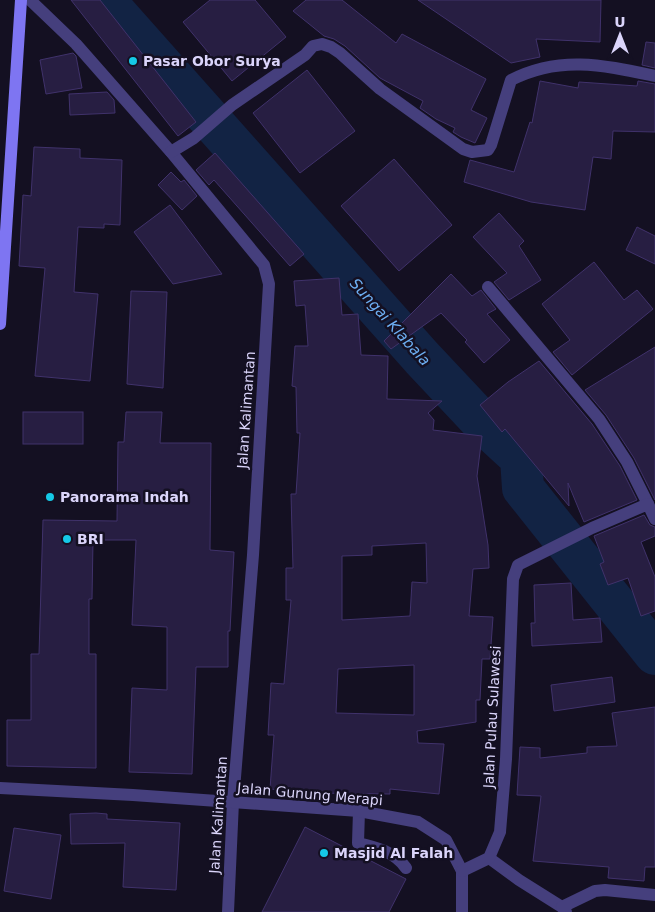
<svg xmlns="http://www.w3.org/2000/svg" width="655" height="912" font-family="'DejaVu Sans',sans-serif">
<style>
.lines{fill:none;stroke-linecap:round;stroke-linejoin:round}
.river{stroke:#122344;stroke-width:42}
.building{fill:#271e42;stroke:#40326b;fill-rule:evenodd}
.lane{stroke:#453f7d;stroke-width:12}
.street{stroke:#453f7d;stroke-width:12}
.secondary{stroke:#7e75f2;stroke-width:12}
.poi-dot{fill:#15c9e7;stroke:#141022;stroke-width:2}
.labels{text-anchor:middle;stroke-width:5;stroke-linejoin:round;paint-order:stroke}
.poi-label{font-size:14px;font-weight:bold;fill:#dbd5fb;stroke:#141022;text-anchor:start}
.street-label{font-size:14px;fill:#dbd5fb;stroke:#141022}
.water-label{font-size:15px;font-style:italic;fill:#6daef2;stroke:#141022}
</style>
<rect width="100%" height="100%" fill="#141022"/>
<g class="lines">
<!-- river -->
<path class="river" d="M104,0L422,358L484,424L521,458L523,488L655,654"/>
</g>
<!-- building -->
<g class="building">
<path d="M71,0H100L196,122L178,136Z"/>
<path d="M210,0H255L286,37L232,81L183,22Z"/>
<path d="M306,0H342L396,43L402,34L486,79L471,110L487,118L475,143L461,137L453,132L455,128L436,119L420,108L423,101L380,78L345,46L334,39L324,36L293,11Z"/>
<path d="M418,0H601L600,42L536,39L540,57L511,63Z"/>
<path d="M646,42L655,43V68L642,65Z"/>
<path d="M73,53L76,56L82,88L46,94L40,60Z"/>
<path d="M307,70L355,131L300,173L253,113Z"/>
<path d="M540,81L578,88L579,82L637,86L638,81L655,84V132L613,131L611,159L593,157L585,210L531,202L464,182L470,160L514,172L530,122L532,123Z"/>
<path d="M107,92L114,100L115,113L70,115L69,94Z"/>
<path d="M34,147L80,149V158L122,160L120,225L104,224V228L78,227L74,292L98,294L90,381L35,376L45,268L19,266L23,195L31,196Z"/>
<path d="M215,153L304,254L290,266L214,180L209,185L196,170Z"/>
<path d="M394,159L452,225L399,271L341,206Z"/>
<path d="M171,172L181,182L184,180L197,196L182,210L158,185Z"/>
<path d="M170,205L222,274L173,284L134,232Z"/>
<path d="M499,213L524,241L519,246L541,280L509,300L494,282L507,273L473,237Z"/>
<path d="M637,227L655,236V264L626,250Z"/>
<path d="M594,262L624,300L637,290L653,309L572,375L553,352L570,340L542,304Z"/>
<path d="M451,274L472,296L481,290L496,309L487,314L510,340L484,363L465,342L467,340L441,313L391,349L384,341Z"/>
<path d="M339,278L342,315L358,314L361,355L388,356L387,399L442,401L428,413L434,420L433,430L482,436L477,476L488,545L489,568L473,569L469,616L493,617L490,659H482L480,700H476V722L417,731L418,743L444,744L439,794L390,789V794L315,793L270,789L274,735H268L271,683L284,684L291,600H286V568H293L291,494H296L300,433H297L296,387L292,386L295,346H308L305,305L296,306L294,281ZM426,543L427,583L412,582L410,616L342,620V556L372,555V546ZM414,665V715L336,713L338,669Z"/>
<path d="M131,291L167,292L163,388L127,384Z"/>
<path d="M655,347V500L634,458L606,415L585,390Z"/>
<path d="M539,361L592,424L620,466L637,500L584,522L568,483L569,506L505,429L502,432L480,405L508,382Z"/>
<rect x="23" y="412" width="60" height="32"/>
<path d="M126,412H162L160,443H211L210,550L234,552L230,631H228V667H196L192,774L129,772L132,688L167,690V627L132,625L136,540H93L92,599H89V654H96V768L7,766V720H31V654H39L43,520L117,521L118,442H124Z"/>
<path d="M644,515L650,525L655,527V536L641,542L655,577V611L641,616L628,578L608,585L600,564L604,562L594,536Z"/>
<path d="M571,583L573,620L600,618L602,642L532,646L531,623H535L534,585Z"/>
<path d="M612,677L615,702L554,711L551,685Z"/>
<path d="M655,707V867H645L644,881L608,878L609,867L533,861L541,796L517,795L520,747L540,748V758L587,753V747L617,746L612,713Z"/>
<path d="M96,813L107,814V819L180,823L176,890L123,887L125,843L71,844L70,814Z"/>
<path d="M305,827L406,879L389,912H262Z"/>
<path d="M14,828L61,835L51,899L4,891Z"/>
</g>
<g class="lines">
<!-- lane -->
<path class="lane" d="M359,811L358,843C376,847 395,852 406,868"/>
<!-- street -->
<g class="street">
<path d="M30,0L76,44L171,152L264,265L269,284L253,555L233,802L228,912"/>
<path d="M171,152L194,138L232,105L305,55L313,46L322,44L331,47L340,53L380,89L463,149L472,152L488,150L491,145L511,80C560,55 603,65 655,76"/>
<path d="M488,287L599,419L627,462L648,504"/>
<path d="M0,788L133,795L359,811L418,822L446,840L462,871V912"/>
<path d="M489,858L519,880L562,907L566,912"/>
<path d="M462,871L489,858L500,832L506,759L513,579L518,565L592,528L648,504L655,519"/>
<path d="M562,907L595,891L605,890L655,895"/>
</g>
<!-- secondary -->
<path class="secondary" d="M0,324L21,0"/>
</g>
<!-- markers -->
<g class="poi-dot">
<circle cx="133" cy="61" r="5"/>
<circle cx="50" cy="497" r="5"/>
<circle cx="67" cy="539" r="5"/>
<circle cx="324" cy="853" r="5"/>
</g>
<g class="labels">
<!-- poi labels -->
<g class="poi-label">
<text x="143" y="66">Pasar Obor Surya</text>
<text x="60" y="502">Panorama Indah</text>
<text x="77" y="544">BRI</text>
<text x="334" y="858">Masjid Al Falah</text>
</g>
<!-- street labels -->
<g class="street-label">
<text transform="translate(246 410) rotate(-86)" y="5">Jalan Kalimantan</text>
<text transform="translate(492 717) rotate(-87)" y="5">Jalan Pulau Sulawesi</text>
<text transform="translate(310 794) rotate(5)" y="5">Jalan Gunung Merapi</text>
<text transform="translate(218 815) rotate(-86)" y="5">Jalan Kalimantan</text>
</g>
<!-- water labels -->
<g class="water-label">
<text transform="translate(390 322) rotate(48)" y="5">Sungai Klabala</text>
</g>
</g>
<!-- north arrow -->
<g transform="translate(620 35)" stroke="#141022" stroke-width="4" paint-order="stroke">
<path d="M0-4L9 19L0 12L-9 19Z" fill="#dbd5fb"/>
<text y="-8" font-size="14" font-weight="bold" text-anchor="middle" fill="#dbd5fb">U</text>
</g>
</svg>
